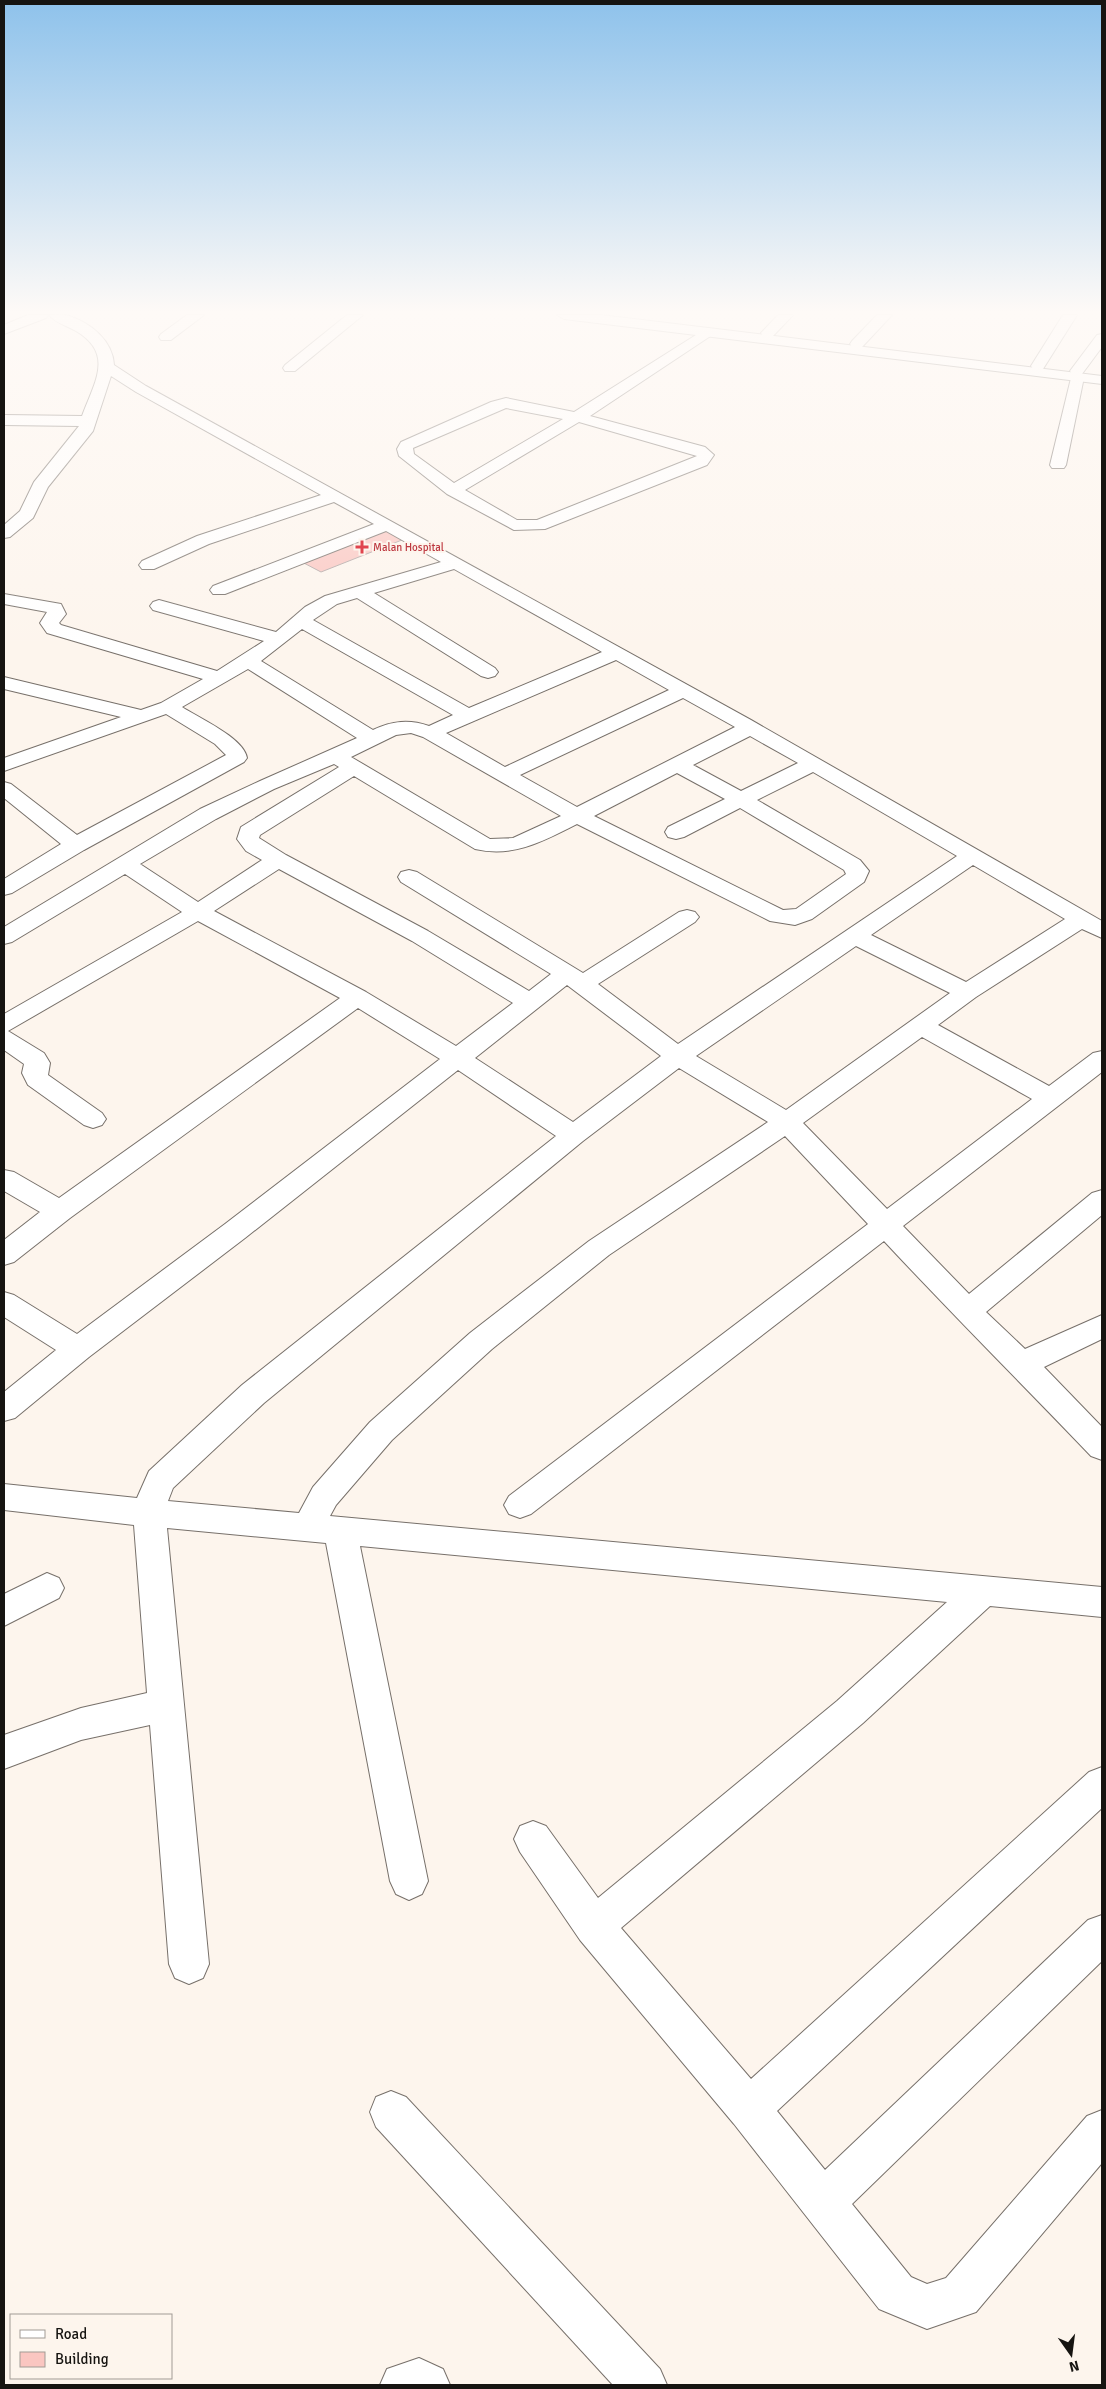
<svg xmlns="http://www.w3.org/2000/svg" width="1106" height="2389" font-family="Signika,sans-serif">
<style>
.building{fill:#fac6c1;stroke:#b1a6a5}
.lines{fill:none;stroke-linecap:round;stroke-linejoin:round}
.minor-casing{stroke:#77706a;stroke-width:2}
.major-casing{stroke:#77706a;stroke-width:2}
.minor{fill:#fff;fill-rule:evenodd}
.major{fill:#fff;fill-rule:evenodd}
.health-dot{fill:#e0444e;stroke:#fdf5ed;stroke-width:2}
.labels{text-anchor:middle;stroke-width:4;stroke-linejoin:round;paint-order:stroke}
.far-health-label{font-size:11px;fill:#be3a42;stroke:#fdf5ed;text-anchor:start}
</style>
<rect width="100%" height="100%" fill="#fdf5ed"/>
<!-- building -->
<path class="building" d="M386,528L407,538L321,572L300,561Z"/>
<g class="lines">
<defs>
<g id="minor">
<path d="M28,315H48L46,318L4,334V325Z"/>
<path d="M49,315C55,315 63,314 69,316C91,323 113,341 114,365L146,386L751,720L1102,921V938L1082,929L976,997L938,1025L1049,1086L1093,1053L1102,1051V1072L903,1226L969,1294L1092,1193L1102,1190V1215L986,1312L1025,1349L1102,1315V1339L1044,1367L1102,1427V1460L1091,1456C1022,1384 952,1314 884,1241L531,1514L520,1518L509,1514L504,1505L509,1496L868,1224L785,1136L609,1255L492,1349L392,1440L336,1505L330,1516L1102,1587V1617L990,1606L863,1723L621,1928L751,2079L1089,1772L1102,1767V1808L777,2111L825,2170L1088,1920L1102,1915V1961L852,2204L911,2277L927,2284L946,2278L1087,2116L1102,2110V2163L976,2312L927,2329L879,2309L734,2124L580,1940L520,1852L514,1839L520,1826L533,1821L546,1826L598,1898L837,1701L947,1602L360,1546L428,1881L422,1894L409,1900L396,1894L390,1881L326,1543L167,1528L209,1964L203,1978L189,1984L175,1978L169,1964L150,1725L81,1740L4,1769V1735L81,1708L147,1693L134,1525L4,1510V1484L137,1498L149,1471L242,1385L556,1136L458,1070L245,1238L89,1357L15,1418L4,1421V1392L56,1350L4,1317V1292L14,1295L77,1334L225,1224L440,1059L358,1008L70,1218L14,1262L4,1265V1240L40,1212L4,1191V1170L14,1172L59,1198L340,998L198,921L8,1031L44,1053L50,1063L48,1075L102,1113L106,1119L102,1125L93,1128L84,1125L28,1085L22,1073L24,1064L4,1050V1014L182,912L125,874L12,942L4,944V927L200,809L260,781L357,738L248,669L182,707C199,718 244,738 247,758L244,762L84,850L12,893L4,895V879L61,844L4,798V782L11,784L77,835L226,755L215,744L166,714L4,771V758L121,717L4,689V677L141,710L161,703L203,679L47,633L40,623L47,612L4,604V594L61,604L66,614L59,623L61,625L217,671L264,641L153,610L150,606L153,602L159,600L276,632L305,607L325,596L441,562L386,531L225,594H213L210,590L213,586L374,524L334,502L209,544L154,569H142L139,565L142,561L197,536L321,495L136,392L111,376L93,431L48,487L33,518L10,537L4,538V525L20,511L34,482L79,426L4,425V415L82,416C94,383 115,354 76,331C68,326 55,323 49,315ZM454,569L602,652L469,708L313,620L337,604L357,598L481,676L488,678L495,676L498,672L495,668L374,593ZM302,629L453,715L429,726C409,719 392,721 373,730L261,661ZM616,660L669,690L505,767L446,733ZM683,698L735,727L577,807L520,775ZM411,733L423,737L561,816L513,838L490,839L351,757L396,735ZM750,736L798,763L741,791L693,765ZM334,764L339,767L241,827L237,839L246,851L262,860L198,902L140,864L216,819L274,789ZM813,772L957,856L678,1044L598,984L695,922L699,917L695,912L687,910L679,912L583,973L417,872L409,870L401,872L398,877L401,882L551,974L529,991L428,931L286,855L259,838L260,835L354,776L475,849C514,858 543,841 577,824L770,921L795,925L812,919L864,882L869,871L860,860L757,800ZM677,773L725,799L668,827L665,832L668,837L676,839L684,837L740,808L844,870L846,874L796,909L783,910L594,816ZM973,865L1065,919L966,982L871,935ZM279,869L412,941L513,1003L456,1046L366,992L214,911ZM856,946L950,993L786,1110L696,1056ZM567,985L661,1056L573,1122L475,1058ZM922,1037L1032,1099L887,1209L803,1123ZM679,1068L768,1122L589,1241L470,1333L370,1422L313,1487L299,1513L168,1501L173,1488L264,1403L583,1141Z"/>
<path d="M187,315H204L171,340H161L159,337L161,334Z"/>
<path d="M347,315H363L295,371H285L283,368L285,365Z"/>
<path d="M778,315H793L773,336H763L761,333Z"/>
<path d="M877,315H892L862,347H852L850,344L852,341Z"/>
<path d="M1063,315H1077L1043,369H1033L1031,366Z"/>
<path d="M707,328L714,332L712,335L590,416L705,447L714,455L707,465L545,529L514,530L447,494L399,456L397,449L401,442L491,402L506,398L574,412ZM506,408L563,419L454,483L414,454L413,448ZM579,422L697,456L537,520H517L465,490Z"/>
<path d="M1102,334V347L1082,374L1084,377L1066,465L1064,468H1052L1050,465L1072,374L1070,371L1097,335Z"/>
<path d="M47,1573L59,1578L64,1588L59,1598L4,1626V1594Z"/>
<path d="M391,2091L406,2097L660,2369L667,2385H613L376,2127L370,2112L376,2097Z"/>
<path d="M419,2358L443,2369L450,2385H380L387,2369Z"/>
</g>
<path id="major" d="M557,315H601L1102,376V384L564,319Z"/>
</defs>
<!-- minor casing -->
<use href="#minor" class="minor-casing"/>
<!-- major casing -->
<use href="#major" class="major-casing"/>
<!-- minor -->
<use href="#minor" class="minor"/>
<!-- major -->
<use href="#major" class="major"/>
</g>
<!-- sky -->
<linearGradient id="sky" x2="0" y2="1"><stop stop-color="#8ec2eb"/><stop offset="0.48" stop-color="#fefaf7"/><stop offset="1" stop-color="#fefaf7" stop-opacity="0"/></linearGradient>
<rect width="1106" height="650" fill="url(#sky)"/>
<!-- markers -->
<path class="health-dot" d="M359.5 539.5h5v5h5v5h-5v5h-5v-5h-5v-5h5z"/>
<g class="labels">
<!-- far-health labels -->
<g class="far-health-label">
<text x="373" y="551">Malan Hospital</text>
</g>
</g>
<!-- border -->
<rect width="1106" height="2389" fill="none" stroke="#161411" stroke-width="10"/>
<!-- legend -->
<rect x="10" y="2314" width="162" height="65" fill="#fdf5ed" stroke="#a19b95"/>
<rect x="20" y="2330" width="25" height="8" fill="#ffffff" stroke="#a19b95"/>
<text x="55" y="2339" font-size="15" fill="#161411">Road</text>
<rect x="20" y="2352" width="25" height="15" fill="#fac6c1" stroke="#a19b95"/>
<text x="55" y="2364" font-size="15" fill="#161411">Building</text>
<!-- north arrow -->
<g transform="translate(1071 2354) rotate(166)" stroke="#fdf5ed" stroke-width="4" paint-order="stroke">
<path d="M0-4L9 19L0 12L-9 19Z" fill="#161411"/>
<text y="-8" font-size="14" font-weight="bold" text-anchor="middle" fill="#161411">N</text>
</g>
</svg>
